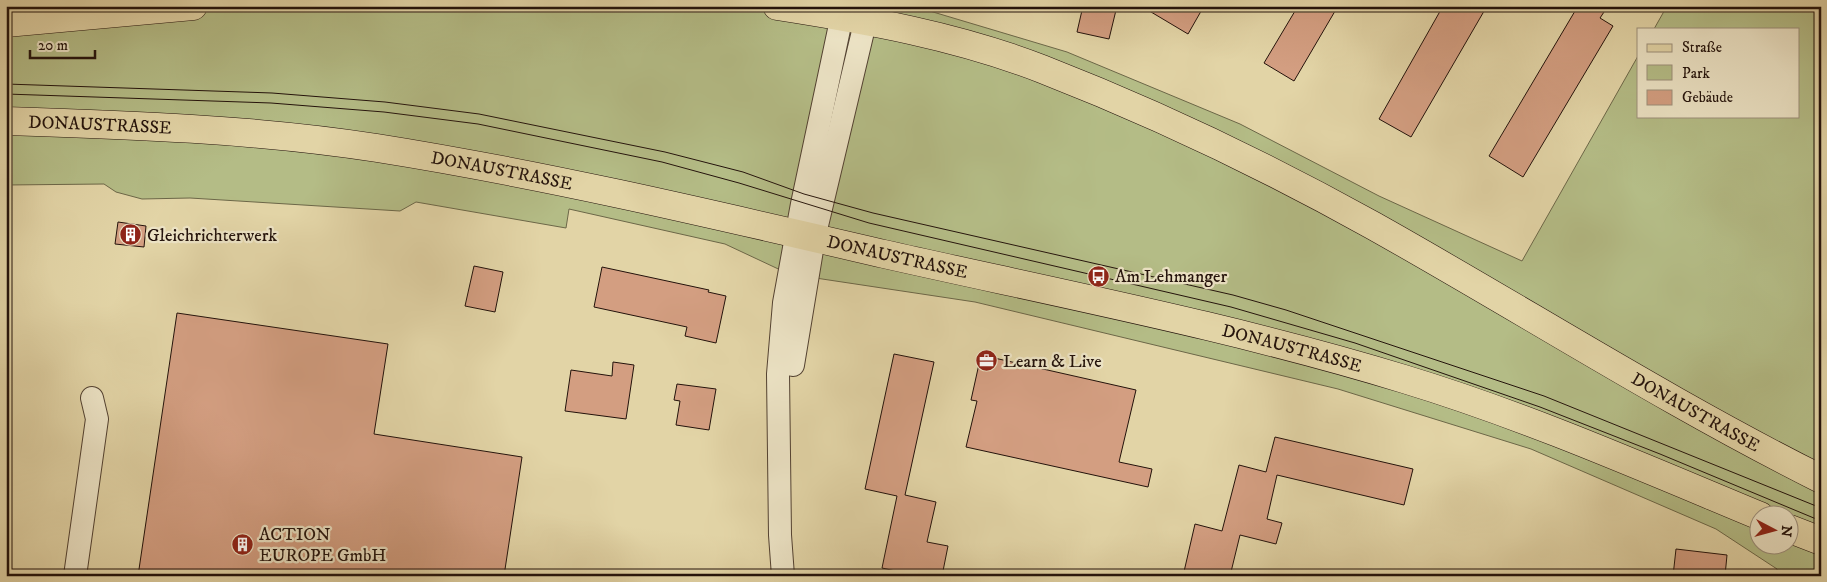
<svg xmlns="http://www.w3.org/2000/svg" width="1827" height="582" font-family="'IM FELL DW Pica',serif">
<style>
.green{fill:#b4bc86;stroke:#6c6748;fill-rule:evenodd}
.building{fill:#d39e81;stroke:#23120b}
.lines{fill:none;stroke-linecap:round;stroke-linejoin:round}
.minor-casing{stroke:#534232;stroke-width:24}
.major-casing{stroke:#23120b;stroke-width:29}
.minor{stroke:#ece3c5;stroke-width:22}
.major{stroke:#e2d4a6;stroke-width:28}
.tram{stroke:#23120b;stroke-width:1}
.labels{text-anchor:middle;stroke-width:4.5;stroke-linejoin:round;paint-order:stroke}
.street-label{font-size:18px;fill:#23120b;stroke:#ece3c5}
.poi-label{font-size:18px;fill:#23120b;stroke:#ece3c5;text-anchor:start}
</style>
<rect width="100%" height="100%" fill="#e2d4a6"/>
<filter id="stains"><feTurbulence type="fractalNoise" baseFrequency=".004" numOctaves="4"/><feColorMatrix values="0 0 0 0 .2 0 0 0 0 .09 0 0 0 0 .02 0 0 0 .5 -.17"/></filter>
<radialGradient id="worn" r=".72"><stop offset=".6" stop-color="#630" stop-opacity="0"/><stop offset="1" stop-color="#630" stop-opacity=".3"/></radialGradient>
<!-- green -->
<path class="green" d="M6,6H913L1067,52L1240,124L1379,196L1522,261L1638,56V116H1798V29H1654L1667,6H1821V576H1777V569L1716,529L1531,449L1338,389L975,302L789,274L725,244L569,209L566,228L416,202L400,211L190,198L142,199L116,192L104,184L6,185ZM1760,514H1790V544H1760Z"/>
<!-- building -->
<g class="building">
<path d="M1083,6H1117L1109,39L1077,32Z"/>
<path d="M1141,6H1204L1188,34Z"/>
<path d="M1298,6H1338L1294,81L1264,63Z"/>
<path d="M1443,6H1487L1411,137L1379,119Z"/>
<path d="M1578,6H1608L1600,18L1613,26L1523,177L1489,156Z"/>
<path d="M118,222L146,226L144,247L115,244Z"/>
<path d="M474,266L503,272L495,312L465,306Z"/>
<path d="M602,267L709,290L708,292L726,296L716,343L685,336L687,327L594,307Z"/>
<path d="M177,313L388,344L374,434L522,457L504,576H138Z"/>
<path d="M894,354L934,362L905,495L936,502L927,542L948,546L942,576H918L882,568L897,496L865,489Z"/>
<path d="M981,355L1136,390L1119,462L1152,469L1148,487L966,447L977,401L971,400Z"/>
<path d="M613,362L634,365L626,419L565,411L571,370L612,376Z"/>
<path d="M677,384L716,389L709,430L676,425L680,401L674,400Z"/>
<path d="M1275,437L1413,469L1404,505L1277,475L1267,519L1282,523L1276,544L1240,535L1230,576H1183L1195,524L1222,531L1239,465L1266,472Z"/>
<path d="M1676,549L1727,555L1725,576H1673Z"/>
</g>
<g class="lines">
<defs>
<g id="minor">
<path d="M793,365L814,238L869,6"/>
<path d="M75,576L97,419L92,398"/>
<path d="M783,576L780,535L778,374L784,303L802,204L844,6"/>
</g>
<g id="major">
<path id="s1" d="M777,6C867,20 957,36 1042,69C1155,113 1266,166 1372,225C1522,309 1667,402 1821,479"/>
<path d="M6,23L193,6"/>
<path id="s2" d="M6,121C130,125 254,129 377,148C547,175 716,215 884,254C1057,293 1234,327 1404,379C1526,416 1642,467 1760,516"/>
<path d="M1790,529L1821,541"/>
</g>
</defs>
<!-- minor casing -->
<use href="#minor" class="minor-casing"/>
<!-- major casing -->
<use href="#major" class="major-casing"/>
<!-- minor -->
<use href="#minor" class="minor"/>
<!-- major -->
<use href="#major" class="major"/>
<!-- tram -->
<g class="tram">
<path d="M6,84L272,93L385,102L479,114L665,152L743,172L804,194L873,213L1233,295L1286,310L1544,396L1821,508"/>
<path d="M6,94L271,103L384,112L478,124L662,162L739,183L869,223L1231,307L1355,343L1540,407L1660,454L1821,521"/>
</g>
</g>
<!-- icons -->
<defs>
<symbol id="building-disc" viewBox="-11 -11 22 22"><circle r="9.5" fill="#8f2418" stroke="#ece3c5"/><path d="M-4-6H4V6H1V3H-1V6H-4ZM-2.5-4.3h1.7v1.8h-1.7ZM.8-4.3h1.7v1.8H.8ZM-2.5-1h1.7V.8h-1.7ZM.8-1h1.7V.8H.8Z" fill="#fff"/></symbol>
<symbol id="bus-disc" viewBox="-11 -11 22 22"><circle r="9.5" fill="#8f2418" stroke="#ece3c5"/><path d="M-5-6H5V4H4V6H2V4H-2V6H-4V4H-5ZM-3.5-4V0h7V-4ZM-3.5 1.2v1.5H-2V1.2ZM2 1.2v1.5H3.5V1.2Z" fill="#fff"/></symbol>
<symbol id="office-disc" viewBox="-11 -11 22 22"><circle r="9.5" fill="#8f2418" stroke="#ece3c5"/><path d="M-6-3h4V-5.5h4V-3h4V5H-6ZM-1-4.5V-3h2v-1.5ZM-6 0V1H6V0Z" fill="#fff"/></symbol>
</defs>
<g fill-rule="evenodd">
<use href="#building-disc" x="118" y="222" width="25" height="25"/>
<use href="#bus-disc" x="1086" y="264" width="25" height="25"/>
<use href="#office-disc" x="974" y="348" width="25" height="25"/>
<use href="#building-disc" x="230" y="532" width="25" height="25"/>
</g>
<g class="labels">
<!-- street labels -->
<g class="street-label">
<text dy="6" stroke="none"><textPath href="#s2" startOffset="94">DONAUSTRASSE</textPath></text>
<text dy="6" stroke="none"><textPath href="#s2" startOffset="499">DONAUSTRASSE</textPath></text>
<text dy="6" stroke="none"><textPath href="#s2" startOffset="904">DONAUSTRASSE</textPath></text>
<text dy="6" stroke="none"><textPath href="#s2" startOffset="1309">DONAUSTRASSE</textPath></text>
<text dy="6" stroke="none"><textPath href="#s1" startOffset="1012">DONAUSTRASSE</textPath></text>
</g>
<!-- poi labels -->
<g class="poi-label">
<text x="147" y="241">Gleichrichterwerk</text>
<text x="1115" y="282">Am Lehmanger</text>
<text x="1003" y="367">Learn &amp; Live</text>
<text x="259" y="540">ACTION<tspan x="259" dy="21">EUROPE GmbH</tspan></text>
</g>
</g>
<!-- margin -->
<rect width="1827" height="582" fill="none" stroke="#e2d4a6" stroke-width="25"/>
<rect x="8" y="8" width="1812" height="567" fill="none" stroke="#23120b" stroke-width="2.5"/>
<rect x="12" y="12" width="1802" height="557" fill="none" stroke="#23120b"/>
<!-- legend -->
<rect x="1637" y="28" width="162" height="90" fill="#ece3c5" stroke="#9c8f7b"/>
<rect x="1647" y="44" width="25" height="8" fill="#e2d4a6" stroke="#9c8f7b"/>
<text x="1682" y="52" font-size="15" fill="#23120b">Straße</text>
<rect x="1647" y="65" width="25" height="15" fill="#b4bc86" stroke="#9c8f7b"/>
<text x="1682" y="78" font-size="15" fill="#23120b">Park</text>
<rect x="1647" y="90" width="25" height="15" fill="#d39e81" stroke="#9c8f7b"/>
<text x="1682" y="102" font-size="15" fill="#23120b">Gebäude</text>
<!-- north arrow -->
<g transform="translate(1774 530) rotate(96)"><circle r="24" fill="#ece3c5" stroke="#9c8f7b"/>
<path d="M0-4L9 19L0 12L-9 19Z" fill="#8f2418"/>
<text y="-8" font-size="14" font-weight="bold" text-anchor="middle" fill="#23120b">N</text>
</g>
<!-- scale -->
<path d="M30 50v8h65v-8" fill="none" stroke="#23120b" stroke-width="2.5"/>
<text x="38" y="50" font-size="15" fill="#23120b" stroke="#ece3c5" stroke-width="4" paint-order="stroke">20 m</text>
<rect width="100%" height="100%" filter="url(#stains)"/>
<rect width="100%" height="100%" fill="url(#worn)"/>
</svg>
